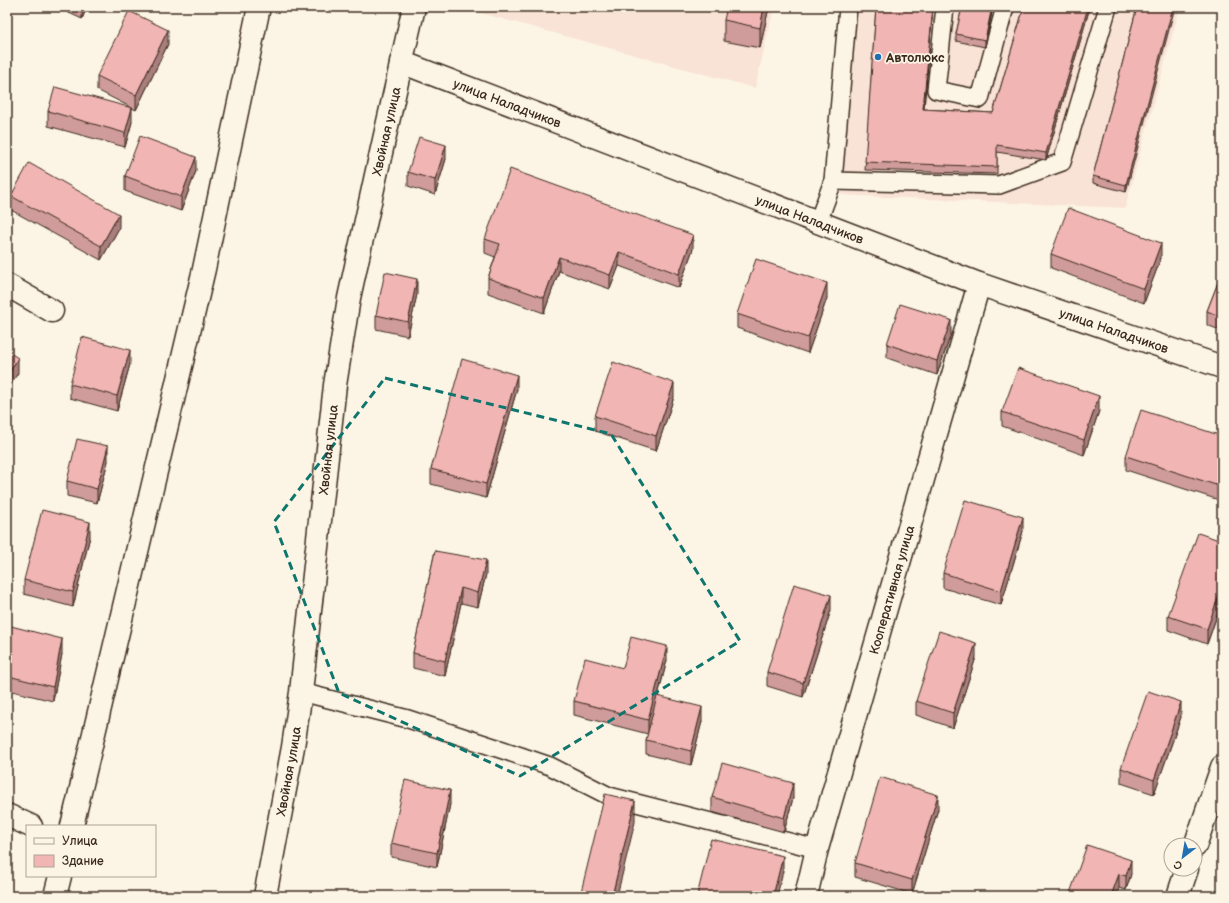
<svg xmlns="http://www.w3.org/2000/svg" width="1229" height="903" font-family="'Balsamiq Sans',sans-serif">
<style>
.built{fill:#f9e2d6}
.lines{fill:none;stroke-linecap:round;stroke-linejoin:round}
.service-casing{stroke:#3b2a1e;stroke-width:20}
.minor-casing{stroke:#3b2a1e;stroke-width:25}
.service{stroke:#fcf5e5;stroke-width:17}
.minor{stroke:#fcf5e5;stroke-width:22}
.wall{fill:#cf9c9b;stroke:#3b2a1e}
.shaded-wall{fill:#a97f7e;stroke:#3b2a1e}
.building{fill:#f1b5b4;stroke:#3b2a1e}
.marked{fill:none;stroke:#0f766e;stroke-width:3;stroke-dasharray:8 5;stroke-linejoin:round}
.poi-dot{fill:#1f6fb2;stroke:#fcf5e5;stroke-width:1.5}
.labels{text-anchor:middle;stroke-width:3.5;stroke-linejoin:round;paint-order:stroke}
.poi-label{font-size:13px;font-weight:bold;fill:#3b2a1e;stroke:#fcf5e5;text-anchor:start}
.street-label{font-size:13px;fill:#3b2a1e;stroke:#fcf5e5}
</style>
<rect width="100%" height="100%" fill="#fcf5e5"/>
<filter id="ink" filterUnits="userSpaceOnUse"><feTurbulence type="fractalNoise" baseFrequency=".025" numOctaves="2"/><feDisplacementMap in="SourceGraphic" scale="8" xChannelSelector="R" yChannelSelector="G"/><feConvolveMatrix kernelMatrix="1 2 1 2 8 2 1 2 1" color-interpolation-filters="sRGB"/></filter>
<g filter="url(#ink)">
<!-- built -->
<g class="built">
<path d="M478,7H774L755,88L477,12Z"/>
<path d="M842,7H1180L1125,208L841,195Z"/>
</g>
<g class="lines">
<defs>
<g id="service">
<path d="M945,7L936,90L980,99L1005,7"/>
<path d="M833,181L848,7"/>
<path d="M818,222L833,181L999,185L1062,162L1108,7"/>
<path d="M301,692L408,719L503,750L550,766L609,796L817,849"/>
</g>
<g id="minor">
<path id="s1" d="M401,62L979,284L1222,367"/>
<path d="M7,285L52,311"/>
<path d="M7,815L31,826"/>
<path d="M72,826L204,269L259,7"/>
<path d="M1195,846L1222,767"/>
<path d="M55,896L60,876"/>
<path id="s2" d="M265,896L293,747L301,692L335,385L349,298L376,175L414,7"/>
<path id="s3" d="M806,896L817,849L979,284"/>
<path d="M1178,896L1187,869"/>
</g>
</defs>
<!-- service casing -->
<use href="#service" class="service-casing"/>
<!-- minor casing -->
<use href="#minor" class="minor-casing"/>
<!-- service -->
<use href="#service" class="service"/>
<!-- minor -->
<use href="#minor" class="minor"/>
</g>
<!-- wall -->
<g class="wall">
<path d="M56,7H87L82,19Z"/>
<path d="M769,7L760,48L724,41V20Z"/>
<path d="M876,7H933L924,109L993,113L1024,7H1090L1046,160L997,152V174L865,170Z"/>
<path d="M962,7H993L985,47L956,41V34Z"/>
<path d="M1137,7L1126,192L1093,183V176Z"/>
<path d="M168,44L136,110L97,90V76Z"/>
<path d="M48,111L132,122L125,147L48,126Z"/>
<path d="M446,159L435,195L408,186V172Z"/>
<path d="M196,171L181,211L125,191V176Z"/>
<path d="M11,196L119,228L101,260L11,210Z"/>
<path d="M485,239L693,249L679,288L619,266L610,289L559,271L544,313L488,293V278L495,257L485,253Z"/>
<path d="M1051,254L1161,258L1144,303L1051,268Z"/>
<path d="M1222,272V331L1207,325V311Z"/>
<path d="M417,294L408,336L376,329V315Z"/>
<path d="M827,298L808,353L737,328V314Z"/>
<path d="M951,334L937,375L887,358V344Z"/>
<path d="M130,364L117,411L70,398V384Z"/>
<path d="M517,389L486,498L431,484V469Z"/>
<path d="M674,397L656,451L595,431V416Z"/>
<path d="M1099,411L1084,455L1002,426V412Z"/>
<path d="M1222,436V501L1126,470V456Z"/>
<path d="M108,461L97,503L67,496V481Z"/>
<path d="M1023,531L1001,605L943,588V573Z"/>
<path d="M90,536L73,607L24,594V580Z"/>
<path d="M1222,541V601L1207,644L1168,630V616Z"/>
<path d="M435,551L486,574L478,607L461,603L445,676L413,668V653Z"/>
<path d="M831,610L803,697L767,686V672Z"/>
<path d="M7,625L62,654L53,701L8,690V676L9,671H7Z"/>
<path d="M976,657L953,728L916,715V701Z"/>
<path d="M667,660L658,696L702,721L691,765L646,754V740L648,734L574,715V701Z"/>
<path d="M1181,717L1154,794L1121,783V768Z"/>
<path d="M712,797L793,798L784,832L712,812Z"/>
<path d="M450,804L437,867L391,857V843Z"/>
<path d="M938,809L912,894L855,877V863Z"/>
<path d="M1087,845L1131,874L1126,890L1119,888Z"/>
</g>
<!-- shaded-wall -->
<g class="shaded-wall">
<path d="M82,7H87L82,19Z"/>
<path d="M764,7H769L760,48V28Z"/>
<path d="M933,7L923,116V109Z"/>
<path d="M992,7H993L985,47V40Z"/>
<path d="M1088,7H1090L1046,160V153Z"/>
<path d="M1173,7H1175L1126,192V185Z"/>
<path d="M168,30V44L136,110V95Z"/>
<path d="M132,108V122L125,147V133Z"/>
<path d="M11,127V142L7,148V134Z"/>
<path d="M446,145V159L435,195V180Z"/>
<path d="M196,157V171L181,211V197Z"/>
<path d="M119,214V228L101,260V246Z"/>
<path d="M693,235V249L679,288V274Z"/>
<path d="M1161,243V258L1144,303V289Z"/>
<path d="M619,252V266L610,289V275Z"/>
<path d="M559,257V271L544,313V298Z"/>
<path d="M417,279V294L408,336V322Z"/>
<path d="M827,283V298L808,353V338Z"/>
<path d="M951,320V334L937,375V361Z"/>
<path d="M130,350V364L117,411V396Z"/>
<path d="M18,358V373L7,390V376Z"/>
<path d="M517,375V389L486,498V484Z"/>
<path d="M674,383V397L656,451V436Z"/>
<path d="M1099,396V411L1084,455V440Z"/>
<path d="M108,446V461L97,503V489Z"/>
<path d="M1023,517V531L1001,605V591Z"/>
<path d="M90,522V536L73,607V592Z"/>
<path d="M486,560V574L478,607V593Z"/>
<path d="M1222,586V601L1207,644V629Z"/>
<path d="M461,588V603L445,676V661Z"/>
<path d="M831,595V610L803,697V683Z"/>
<path d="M62,639V654L53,701V687Z"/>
<path d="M976,643V657L953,728V713Z"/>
<path d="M667,646V660L648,734V720Z"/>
<path d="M1181,702V717L1154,794V780Z"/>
<path d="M702,707V721L691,765V751Z"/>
<path d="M793,783V798L784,832V818Z"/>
<path d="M450,790V804L437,867V853Z"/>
<path d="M938,795V809L912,894V880Z"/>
<path d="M635,801V822L617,896H612Z"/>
<path d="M783,856V871L777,896H773Z"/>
<path d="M1131,860V874L1126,890V876Z"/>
<path d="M1119,874V888L1116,896H1111Z"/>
</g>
<!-- building -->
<g class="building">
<path d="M727,7H764L760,28L724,20Z"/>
<path d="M876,7H933L923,109L993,113L1024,7H1088L1046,153L997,145V167L865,162Z"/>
<path d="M962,7H992L985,40L956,34Z"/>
<path d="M1137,7H1173L1126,185L1093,176Z"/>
<path d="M129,11L168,30L136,95L97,76Z"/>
<path d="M55,87L132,108L125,133L48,111Z"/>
<path d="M7,125L11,127L7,134Z"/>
<path d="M140,136L196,157L181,197L125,176Z"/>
<path d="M419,137L446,145L435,180L408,172Z"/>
<path d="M29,163L119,214L101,246L11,196Z"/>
<path d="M510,169L693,235L679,274L619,252L610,275L559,257L544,298L488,278L500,244L485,239Z"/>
<path d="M1068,208L1161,243L1144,289L1051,254Z"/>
<path d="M756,259L827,283L808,338L737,314Z"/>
<path d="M385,272L417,279L408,322L376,315Z"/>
<path d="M1222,272V317L1207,311Z"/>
<path d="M900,304L951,320L937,361L887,344Z"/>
<path d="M82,337L130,350L117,396L70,384Z"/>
<path d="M7,351L18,358L7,376Z"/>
<path d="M462,359L517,375L486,484L431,469Z"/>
<path d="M613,362L674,383L656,436L595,416Z"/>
<path d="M1018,368L1099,396L1084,440L1002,412Z"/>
<path d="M1141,410L1222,436V487L1126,456Z"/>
<path d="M77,439L108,446L97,489L67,481Z"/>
<path d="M965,500L1023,517L1001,591L943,573Z"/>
<path d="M42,510L90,522L73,592L24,580Z"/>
<path d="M1198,533L1222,541V586L1207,629L1168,616Z"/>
<path d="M435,551L486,560L478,593L461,588L445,661L413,653Z"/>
<path d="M794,584L831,595L803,683L767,672Z"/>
<path d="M7,625L62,639L53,687L8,676L11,658L7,656Z"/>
<path d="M939,631L976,643L953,713L916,701Z"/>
<path d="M631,637L667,646L648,720L574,701L585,658L623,668Z"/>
<path d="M1148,691L1181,702L1154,780L1121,768Z"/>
<path d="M657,696L702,707L691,751L646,740Z"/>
<path d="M722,763L793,783L784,818L712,797Z"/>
<path d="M880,777L938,795L912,880L855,863Z"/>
<path d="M405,780L450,790L437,853L391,843Z"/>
<path d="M605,794L635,801L612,896H580Z"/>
<path d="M711,839L783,856L773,896H697Z"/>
<path d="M1087,845L1131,860L1126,876L1119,874L1111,896H1069Z"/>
</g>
</g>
<!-- marked area -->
<path class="marked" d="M385,378L611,434L740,641L520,776L339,693L274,522Z"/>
<!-- markers -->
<circle class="poi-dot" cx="878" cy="57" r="4"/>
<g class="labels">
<!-- poi labels -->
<g class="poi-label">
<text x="886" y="62">Автолюкс</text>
</g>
<!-- street labels -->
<g class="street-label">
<text dy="5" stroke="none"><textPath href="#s1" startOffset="114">улица Наладчиков</textPath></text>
<text dy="5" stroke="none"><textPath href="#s2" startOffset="775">Хвойная улица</textPath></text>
<text dy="5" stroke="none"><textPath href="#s1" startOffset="438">улица Наладчиков</textPath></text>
<text dy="5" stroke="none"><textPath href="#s1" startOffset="762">улица Наладчиков</textPath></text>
<text dy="5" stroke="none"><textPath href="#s2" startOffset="451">Хвойная улица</textPath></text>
<text dy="5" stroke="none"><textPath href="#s3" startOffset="318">Кооперативная улица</textPath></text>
<text dy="5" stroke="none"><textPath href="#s2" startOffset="127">Хвойная улица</textPath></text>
</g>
</g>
<!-- margin -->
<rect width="1229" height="903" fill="none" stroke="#fcf5e5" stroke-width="24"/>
<rect x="12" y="12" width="1205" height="879" fill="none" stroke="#3b2a1e" stroke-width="1.5" filter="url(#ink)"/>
<!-- legend -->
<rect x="26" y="825" width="130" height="52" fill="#fcf5e5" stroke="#afa495"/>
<rect x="34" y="838" width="20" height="6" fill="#fcf5e5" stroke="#afa495"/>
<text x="62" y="845" font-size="12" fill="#3b2a1e">Улица</text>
<rect x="34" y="855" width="20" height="12" fill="#f1b5b4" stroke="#afa495"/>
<text x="62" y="865" font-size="12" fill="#3b2a1e">Здание</text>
<!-- north arrow -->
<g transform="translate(1183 857) rotate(211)"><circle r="19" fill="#fcf5e5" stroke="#afa495"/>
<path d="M0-3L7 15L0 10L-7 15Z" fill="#1f6fb2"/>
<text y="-6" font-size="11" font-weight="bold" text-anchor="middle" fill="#3b2a1e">С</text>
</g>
</svg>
